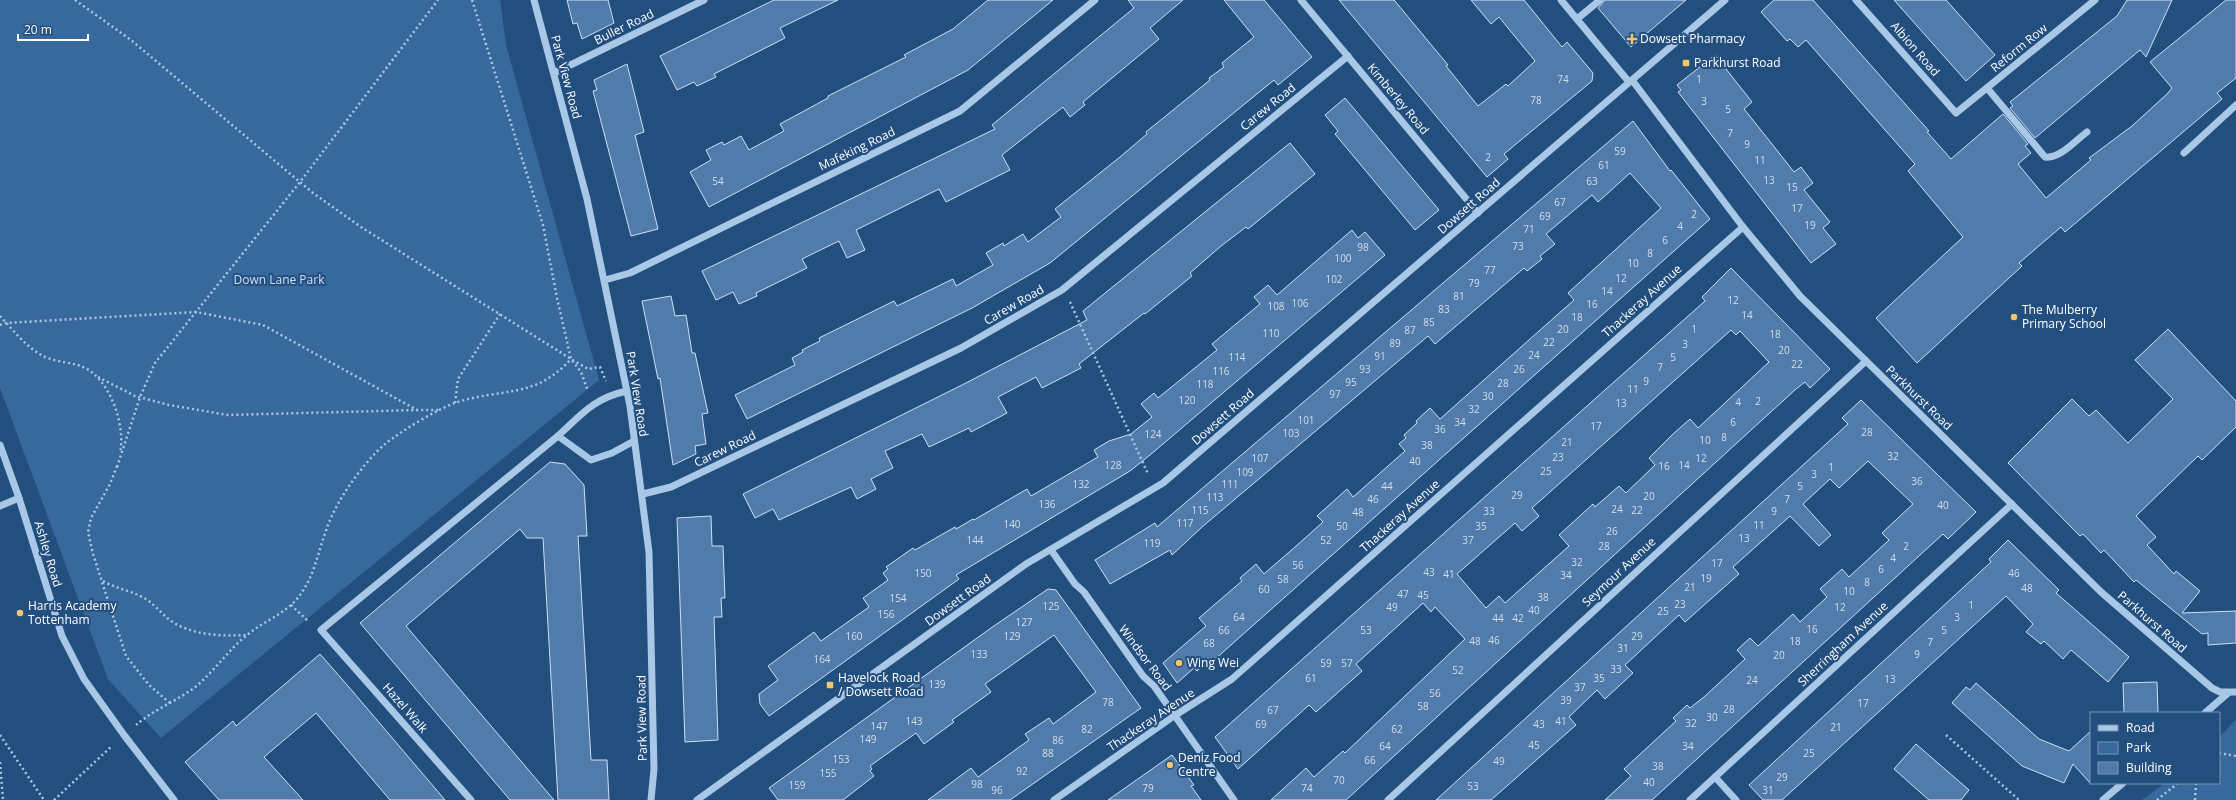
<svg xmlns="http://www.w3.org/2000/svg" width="2236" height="800" font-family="'Open Sans',sans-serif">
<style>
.green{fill:#37699d}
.building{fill:#507baa;stroke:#cce0f5;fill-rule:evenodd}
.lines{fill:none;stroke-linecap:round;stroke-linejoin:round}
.path{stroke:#a9c7e6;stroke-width:2.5;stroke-dasharray:2 3;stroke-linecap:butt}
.minor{stroke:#a9c7e6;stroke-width:7}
.poi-dot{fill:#f1c66c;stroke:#234f7f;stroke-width:1.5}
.labels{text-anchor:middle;stroke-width:4;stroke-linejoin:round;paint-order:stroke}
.number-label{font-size:10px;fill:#d3deea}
.street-label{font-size:12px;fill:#fff;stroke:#234f7f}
.poi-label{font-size:12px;fill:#fff;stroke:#234f7f;text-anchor:start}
.park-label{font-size:12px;fill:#cce0f5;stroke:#234f7f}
</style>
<rect width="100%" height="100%" fill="#234f7f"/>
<!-- green -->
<g class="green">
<path d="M0,0H500L506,45L599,380L161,738L108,679L0,388Z"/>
<path d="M2236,720V800H2142L2165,783H2219V737Z"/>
</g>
<!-- building -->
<g class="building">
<path d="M567,0H608L614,23L582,39L577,23L573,24Z"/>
<path d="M774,0H838L780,28L785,38L714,74L716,77L697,86L694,82L677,90L660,56Z"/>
<path d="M988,0H1053L968,70L709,207L690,172L711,160L706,150L722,142L724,145L741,136L749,150L784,131L780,124L828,98V96L906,57L904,55L953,29Z"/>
<path d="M1128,0H1183L1150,28L1159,39L1083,102L1085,105L1070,117L1063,107L1002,155L1010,170L946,202L939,189L856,230L865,250L847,258L839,241L802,259L807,268L756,293L757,296L739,304L733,292L716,300L702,271L995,129L992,125L1134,8Z"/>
<path d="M1224,0H1264L1312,57L1278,85L1274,80L1050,263L972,308L747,419L735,395L795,365L792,358L803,352L802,350L820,341L819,338L894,301L897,306L953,279L956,286L993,265L986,253L1003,243L1004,246L1023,234L1028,242L1061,217L1055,209L1120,157L1147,134L1146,132L1210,80L1209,78L1224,67L1222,63L1254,37Z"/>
<path d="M1339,0H1394L1448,65L1446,66L1478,106L1506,84L1508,86L1535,61L1499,17L1491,24L1471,0H1524L1562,47L1567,42L1593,73L1592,81L1504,154L1508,159L1487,177Z"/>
<path d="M1605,0H1686L1631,47L1598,8Z"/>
<path d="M1774,0H1813L1929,131L1927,132L1951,159L2003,114L2028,144L2025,146L2031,153L2018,164L2046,198L2091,160L2089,158L2132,126L2167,94L2172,88L2150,62L2226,0H2236V78L2217,93L2222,99L2065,232L2061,227L2019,263L2022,266L1917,363L1876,318L1963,237L1908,171L1915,164L1806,40L1798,47L1790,39L1787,41L1761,12Z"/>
<path d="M1894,0H1946L1995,55L1966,81Z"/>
<path d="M2127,0H2172L2146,57L2140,50L2035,138L2010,108L2013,106L2010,102L2117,16Z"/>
<path d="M1715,55L1752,102L1744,109L1768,139L1794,172L1801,167L1813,183L1804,190L1830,222L1823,228L1836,244L1811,263L1678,92L1681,90L1677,85Z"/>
<path d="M627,64L644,132L635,135L658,229L631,236L593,91L597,90L594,80Z"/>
<path d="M1345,98L1439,210L1415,230L1335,134L1338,131L1325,115Z"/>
<path d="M1633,121L1670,171L1671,170L1710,219L1213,661L1211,658L1197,671L1194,668L1177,683L1163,663L1206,626L1199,618L1242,581L1240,578L1256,564L1264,574L1295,547L1323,522L1317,516L1347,489L1353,497L1405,451L1399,444L1406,438L1404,435L1417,423L1416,421L1430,408L1440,419L1574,300L1568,293L1661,208L1630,173L1598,202L1592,195L1546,234L1555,244L1540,256L1542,259L1527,271L1524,268L1435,344L1428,336L1202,527L1172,555L1170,550L1110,584L1095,560L1155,523L1157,527Z"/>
<path d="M1290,143L1315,174L1248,229L1246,227L1221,246L1190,273L1192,276L1145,314L1144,313L1079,364L1081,368L1042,388L1036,377L998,397L1007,413L971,432L969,428L929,447L922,434L885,451L893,468L871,479L876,489L857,499L851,487L779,520L773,509L755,518L743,494L962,385L1087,320L1083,311Z"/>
<path d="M1352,230L1358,238L1365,232L1385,255L1150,455L1130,471L956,575L959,579L769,716L760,704L759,694L778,680L768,666L814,632L821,641L869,607L863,598L888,580L883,573L888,569L886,567L913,548L915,550L955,527L956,529L973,519L974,520L1027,489L1031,496L1098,457L1094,450L1109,441L1131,434L1152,417L1141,404L1154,393L1158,398L1217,350L1212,344L1260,304L1254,297L1268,285L1277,295Z"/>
<path d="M1731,268L1830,369L1810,388L1805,382L1796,389L1346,800H1271L1306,768L1314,777L1343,751L1345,753L1465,639L1435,607L1431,612L1423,603L1356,664L1362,671L1325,704L1316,712L1309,705L1238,769L1215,737L1705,301L1702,297ZM1731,330L1736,335L1740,331L1769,362L1698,428L1690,419L1673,434L1649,458L1655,465L1626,493L1619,486L1595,507L1593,504L1559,535L1569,546L1505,603L1499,596L1486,608L1457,574L1515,523L1522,531L1539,516L1532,508Z"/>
<path d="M671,296L675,316L686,315L692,353H695L708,413L702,414L706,444L695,446L696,454L673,465L660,378L658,379L642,301Z"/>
<path d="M2168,329L2236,401V427L2202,460L2198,456L2136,516L2156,537L2147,545L2174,574L2176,571L2200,591L2182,613L2236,611V643L2208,645V633L2202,634L2136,580L2134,582L2104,550L2101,553L2083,534L2080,536L2008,463L2072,399L2089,416L2096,410L2128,443L2173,399L2135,360Z"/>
<path d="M1861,400L1976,512L1948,539L1943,534L1652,800H1605L1631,776L1624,769L1676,721L1673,718L1687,705L1690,708L1704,697L1745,659L1737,650L1750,638L1758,646L1793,614L1800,622L1827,597L1820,589L1842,569L1849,577L1863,564L1889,540L1882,533L1913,504L1868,461L1839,488L1830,479L1803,504L1831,535L1819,546L1790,516L1733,567L1739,574L1685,622L1679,615L1653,639L1625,665L1633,673L1605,699L1597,690L1569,717L1576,725L1491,800H1436L1848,424L1842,418Z"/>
<path d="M550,462L565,464L584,485L587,536H578L591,760H607L609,800H558L543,538H527L520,529L406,626L554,800H510L360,623Z"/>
<path d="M711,516L712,546H723L725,598H721L722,617H714L718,740L685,742L677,518Z"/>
<path d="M2008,540L2059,590L2056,593L2129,657L2108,682L2071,650L2063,659L2044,641L2041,644L2026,632L2033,624L2006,596L1782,800H1763L1749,785L1991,562L1989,559Z"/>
<path d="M1048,589L1056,590L1141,708L1010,800H928L971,768L978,777L1029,740L1025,734L1049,718L1053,724L1096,692L1054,635L985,684L991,692L952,720L954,722L924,744L916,733L870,766L872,769L870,771L874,776L843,800H778L769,788L991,628Z"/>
<path d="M320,654L348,686L445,800H390L316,713L264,757L303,800H219L185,762L233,721L236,726Z"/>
<path d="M2157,682L2158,713H2124L2123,683Z"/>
<path d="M1976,683L2039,739L2069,751L2091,731V784L2073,764L2064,783L2022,766L1952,703L1966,687L1970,690Z"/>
<path d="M1916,744L1969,790L1961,800H1929L1894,769Z"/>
<path d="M1172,755L1194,785L1191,786L1201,800H1108Z"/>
</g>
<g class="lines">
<!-- path -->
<g class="path">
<path d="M75,0L131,40L313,193L361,227L571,359L588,369L600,367L606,381"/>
<path d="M472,0L543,225L557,298L571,359L581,372L588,391"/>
<path d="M1070,302L1148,474"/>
<path d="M0,316C13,330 26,347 43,356C55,362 69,362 81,366C110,377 126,426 120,453"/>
<path d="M0,325L6,323L196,312L263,325L417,410H439"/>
<path d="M98,377L135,396L169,405L228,415L417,410"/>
<path d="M455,403L458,379L500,314"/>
<path d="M117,466L110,484L91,518L88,532L93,554L126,656L149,685L170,703"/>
<path d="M117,467L140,397L155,363L300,182L438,0"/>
<path d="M103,581C117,589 129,590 142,597C155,603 163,617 176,624C198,636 223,636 247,635"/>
<path d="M291,605L309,622"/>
<path d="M136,725C152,711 176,701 194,688C214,672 228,650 247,635C265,620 286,614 300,595C315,575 318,551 327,528C336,501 363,463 385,444C400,432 437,409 455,403C501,387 534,400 571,359"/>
<path d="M0,735L44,800"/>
<path d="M1946,735L2019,800"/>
<path d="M2219,753L2236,756"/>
<path d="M0,762L3,800"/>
<path d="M54,800L112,746"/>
<path d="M2157,800L2178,783"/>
<path d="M2195,800L2196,783"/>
</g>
<!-- minor -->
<g class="minor">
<path d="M534,0L587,199L630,406L649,552L654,769L651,800"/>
<path d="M1301,0L1478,213"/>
<path d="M1561,0L1629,82"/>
<path d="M1856,0L1956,113L2095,0"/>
<path d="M1577,19L1600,0"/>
<path d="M554,73L704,0"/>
<path d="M1632,80L1743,227L1800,296L2101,592L2212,688L2220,692H2236"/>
<path d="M1987,88L2045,157C2060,159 2076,140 2087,132"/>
<path d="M2184,153L2236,105"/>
<path d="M605,280L630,273L960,111L1095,0"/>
<path d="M627,391C594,398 582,414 558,436L591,460L612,453L634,441"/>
<path d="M0,445L19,498L62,636L84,679L124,735L174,800"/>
<path d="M643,494L671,487L961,348L1062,290L1348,56"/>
<path d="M0,506L19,498"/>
<path d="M1051,550L1075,584L1084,592L1143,676L1154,686L1234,800"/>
<path d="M2205,713L2228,693"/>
<path d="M1715,777L1736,800"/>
<path d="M471,800L321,630L558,436"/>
<path d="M697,800L1026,564L1163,483L1725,0"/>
<path d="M1054,800L1174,716L1232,679L1743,227"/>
<path d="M1388,800L1866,361"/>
<path d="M1690,800L2012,504"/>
<path d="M2103,800L2123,783"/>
</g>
</g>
<!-- markers -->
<g class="poi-dot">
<path d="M1630 33h4v4h4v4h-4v4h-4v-4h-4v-4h4z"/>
<rect x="1682" y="59" width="8" height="8" rx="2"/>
<circle cx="2014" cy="317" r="4"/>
<circle cx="20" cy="613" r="4"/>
<circle cx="1179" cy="663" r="4"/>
<rect x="826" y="681" width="8" height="8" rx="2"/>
<circle cx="1170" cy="765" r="4"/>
</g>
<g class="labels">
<!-- number labels -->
<g class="number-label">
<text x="1563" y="83">74</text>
<text x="1699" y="83">1</text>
<text x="1536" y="104">78</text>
<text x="1704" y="105">3</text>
<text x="1728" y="113">5</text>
<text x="1730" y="137">7</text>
<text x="1747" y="148">9</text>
<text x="1620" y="155">59</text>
<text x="1488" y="161">2</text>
<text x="1760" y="164">11</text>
<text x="1604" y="169">61</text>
<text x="1769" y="184">13</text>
<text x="718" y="185">54</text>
<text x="1592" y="185">63</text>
<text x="1792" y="191">15</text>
<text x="1560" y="206">67</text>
<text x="1797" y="212">17</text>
<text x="1694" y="218">2</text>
<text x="1545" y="220">69</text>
<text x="1810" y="229">19</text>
<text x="1680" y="230">4</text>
<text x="1529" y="233">71</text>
<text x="1665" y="244">6</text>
<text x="1518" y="250">73</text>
<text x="1363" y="251">98</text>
<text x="1650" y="257">8</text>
<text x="1343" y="262">100</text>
<text x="1633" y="267">10</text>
<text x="1490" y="274">77</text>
<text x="1621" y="282">12</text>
<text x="1334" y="283">102</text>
<text x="1474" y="287">79</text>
<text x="1607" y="295">14</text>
<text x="1459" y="300">81</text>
<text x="1733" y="304">12</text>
<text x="1300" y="307">106</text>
<text x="1592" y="308">16</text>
<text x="1276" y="310">108</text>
<text x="1444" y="313">83</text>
<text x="1747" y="319">14</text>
<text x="1577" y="321">18</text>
<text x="1429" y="326">85</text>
<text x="1563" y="333">20</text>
<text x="1694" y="333">1</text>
<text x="1410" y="334">87</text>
<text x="1271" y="337">110</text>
<text x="1775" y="338">18</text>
<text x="1549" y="346">22</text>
<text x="1395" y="347">89</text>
<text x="1685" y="348">3</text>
<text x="1784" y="354">20</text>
<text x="1534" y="359">24</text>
<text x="1380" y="360">91</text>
<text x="1237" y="361">114</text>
<text x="1673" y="361">5</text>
<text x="1797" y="368">22</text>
<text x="1660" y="371">7</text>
<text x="1365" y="373">93</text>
<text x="1519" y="373">26</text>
<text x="1221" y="375">116</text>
<text x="1646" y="385">9</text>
<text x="1351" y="386">95</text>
<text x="1503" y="387">28</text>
<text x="1205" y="388">118</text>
<text x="1633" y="393">11</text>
<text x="1335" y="398">97</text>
<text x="1488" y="400">30</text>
<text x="1187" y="404">120</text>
<text x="1758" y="405">2</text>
<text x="1738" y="406">4</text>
<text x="1621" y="407">13</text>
<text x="1474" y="413">32</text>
<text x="1306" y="424">101</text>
<text x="1460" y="426">34</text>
<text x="1733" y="426">6</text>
<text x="1596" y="430">17</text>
<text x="1440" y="433">36</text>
<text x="1867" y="436">28</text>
<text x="1291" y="437">103</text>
<text x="1153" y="438">124</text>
<text x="1724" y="441">8</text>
<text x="1705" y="444">10</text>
<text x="1567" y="446">21</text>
<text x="1427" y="449">38</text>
<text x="1893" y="460">32</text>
<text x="1558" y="461">23</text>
<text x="1260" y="462">107</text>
<text x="1701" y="462">12</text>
<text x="1415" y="465">40</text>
<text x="1113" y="469">128</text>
<text x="1684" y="469">14</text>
<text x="1664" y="470">16</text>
<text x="1831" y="471">1</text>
<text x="1546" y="475">25</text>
<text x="1245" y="476">109</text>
<text x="1814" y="478">3</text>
<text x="1917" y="485">36</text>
<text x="1081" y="488">132</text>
<text x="1230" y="488">111</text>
<text x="1387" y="490">44</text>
<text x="1800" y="490">5</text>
<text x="1517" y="499">29</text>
<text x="1649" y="500">20</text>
<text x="1215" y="501">113</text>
<text x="1373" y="503">46</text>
<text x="1787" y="503">7</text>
<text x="1047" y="508">136</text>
<text x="1943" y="509">40</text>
<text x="1617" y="513">24</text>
<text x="1200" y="514">115</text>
<text x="1637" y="514">22</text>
<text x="1489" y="515">33</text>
<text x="1774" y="515">9</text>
<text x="1358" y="516">48</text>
<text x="1185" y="527">117</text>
<text x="1012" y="528">140</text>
<text x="1759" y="529">11</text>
<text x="1342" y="530">50</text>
<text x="1481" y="530">35</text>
<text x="1612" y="535">26</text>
<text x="1744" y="542">13</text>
<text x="975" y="544">144</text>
<text x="1326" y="544">52</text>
<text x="1468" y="544">37</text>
<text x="1152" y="547">119</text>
<text x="1604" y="550">28</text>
<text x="1906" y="550">2</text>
<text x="1893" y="562">4</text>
<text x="1577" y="566">32</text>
<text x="1717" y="567">17</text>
<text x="1298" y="569">56</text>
<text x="1881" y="573">6</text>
<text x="1429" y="576">43</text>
<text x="923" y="577">150</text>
<text x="2014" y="577">46</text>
<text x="1449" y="578">41</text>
<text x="1566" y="579">34</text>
<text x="1706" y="582">19</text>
<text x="1283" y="583">58</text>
<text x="1867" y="586">8</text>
<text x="1690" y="591">21</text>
<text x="2027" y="592">48</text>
<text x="1264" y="593">60</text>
<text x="1849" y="595">10</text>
<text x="1403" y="598">47</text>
<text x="1423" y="599">45</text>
<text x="1543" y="601">38</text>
<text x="898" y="602">154</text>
<text x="1680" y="608">23</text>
<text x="1971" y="609">1</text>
<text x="1051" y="610">125</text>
<text x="1392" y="611">49</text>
<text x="1840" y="611">12</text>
<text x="1534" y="614">40</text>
<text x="1663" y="615">25</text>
<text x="886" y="618">156</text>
<text x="1239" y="621">64</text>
<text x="1957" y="621">3</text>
<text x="1498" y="622">44</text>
<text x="1518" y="622">42</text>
<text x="1024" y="626">127</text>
<text x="1812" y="633">16</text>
<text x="1224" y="634">66</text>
<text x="1366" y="634">53</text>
<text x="1944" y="634">5</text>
<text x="854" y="640">160</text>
<text x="1012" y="640">129</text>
<text x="1637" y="640">29</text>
<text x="1494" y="644">46</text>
<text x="1475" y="645">48</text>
<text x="1795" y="645">18</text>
<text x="1930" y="646">7</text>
<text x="1209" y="647">68</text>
<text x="1623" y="652">31</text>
<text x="979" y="658">133</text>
<text x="1917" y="658">9</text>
<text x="1779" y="659">20</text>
<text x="822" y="663">164</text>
<text x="1326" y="667">59</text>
<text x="1347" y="667">57</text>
<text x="1616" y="673">33</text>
<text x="1458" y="674">52</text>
<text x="1311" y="682">61</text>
<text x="1599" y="682">35</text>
<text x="1890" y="683">13</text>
<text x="1752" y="684">24</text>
<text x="937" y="688">139</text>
<text x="1580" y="691">37</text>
<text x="1435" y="697">56</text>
<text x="1566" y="704">39</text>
<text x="1108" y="706">78</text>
<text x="1863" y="707">17</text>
<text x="1423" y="710">58</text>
<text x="1729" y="713">28</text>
<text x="1273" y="714">67</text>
<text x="1712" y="721">30</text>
<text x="914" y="725">143</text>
<text x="1561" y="725">41</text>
<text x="1691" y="727">32</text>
<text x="1261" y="728">69</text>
<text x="1539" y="728">43</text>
<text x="879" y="730">147</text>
<text x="1836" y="731">21</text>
<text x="1087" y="733">82</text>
<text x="1397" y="733">62</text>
<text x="868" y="743">149</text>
<text x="1058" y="744">86</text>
<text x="1534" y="749">45</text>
<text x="1385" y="750">64</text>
<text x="1688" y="750">34</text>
<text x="1048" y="757">88</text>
<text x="1809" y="757">25</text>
<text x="841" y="763">153</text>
<text x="1370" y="764">66</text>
<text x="1499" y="765">49</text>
<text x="1658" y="770">38</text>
<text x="1022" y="775">92</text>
<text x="828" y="777">155</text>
<text x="1782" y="781">29</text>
<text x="1339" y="784">70</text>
<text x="1649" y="786">40</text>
<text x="977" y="788">98</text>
<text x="797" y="789">159</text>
<text x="1473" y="790">53</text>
<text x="1148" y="792">79</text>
<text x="1307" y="792">74</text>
<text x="997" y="794">96</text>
<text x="1768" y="794">31</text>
</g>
<!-- street labels -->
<g class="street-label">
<text transform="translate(624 27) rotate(-26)" y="4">Buller Road</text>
<text transform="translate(2019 48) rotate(-39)" y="4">Reform Row</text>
<text transform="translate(1915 49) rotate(49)" y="4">Albion Road</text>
<text transform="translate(566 77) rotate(75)" y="4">Park View Road</text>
<text transform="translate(1398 99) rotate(50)" y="4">Kimberley Road</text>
<text transform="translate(1268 107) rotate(-39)" y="4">Carew Road</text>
<text transform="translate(857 149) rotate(-26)" y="4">Mafeking Road</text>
<text transform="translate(1469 206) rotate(-41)" y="4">Dowsett Road</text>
<text transform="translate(1642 301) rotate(-42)" y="4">Thackeray Avenue</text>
<text transform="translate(1014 305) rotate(-30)" y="4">Carew Road</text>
<text transform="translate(637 394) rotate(81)" y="4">Park View Road</text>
<text transform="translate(1919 398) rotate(44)" y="4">Parkhurst Road</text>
<text transform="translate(1223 417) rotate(-41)" y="4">Dowsett Road</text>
<text transform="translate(725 449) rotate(-26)" y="4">Carew Road</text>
<text transform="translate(1400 516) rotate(-42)" y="4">Thackeray Avenue</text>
<text transform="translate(48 554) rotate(73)" y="4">Ashley Road</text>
<text transform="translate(1619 572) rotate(-43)" y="4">Seymour Avenue</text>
<text transform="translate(958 600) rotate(-36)" y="4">Dowsett Road</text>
<text transform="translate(2152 622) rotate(41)" y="4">Parkhurst Road</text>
<text transform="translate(1843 644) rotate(-43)" y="4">Sherringham Avenue</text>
<text transform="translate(1145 658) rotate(53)" y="4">Windsor Road</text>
<text transform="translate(405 708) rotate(49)" y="4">Hazel Walk</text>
<text transform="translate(642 718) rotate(-91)" y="4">Park View Road</text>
<text transform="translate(1151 720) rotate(-34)" y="4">Thackeray Avenue</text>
</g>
<!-- poi labels -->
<g class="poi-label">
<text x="1640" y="43">Dowsett Pharmacy</text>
<text x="1694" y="67">Parkhurst Road</text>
<text x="2022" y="314">The Mulberry<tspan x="2022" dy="14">Primary School</tspan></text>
<text x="28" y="610">Harris Academy<tspan x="28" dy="14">Tottenham</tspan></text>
<text x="1187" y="667">Wing Wei</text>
<text x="838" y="682">Havelock Road<tspan x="838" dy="14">/ Dowsett Road</tspan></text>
<text x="1178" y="762">Deniz Food<tspan x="1178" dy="14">Centre</tspan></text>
</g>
<!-- park labels -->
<g class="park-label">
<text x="279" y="284">Down Lane Park</text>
</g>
</g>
<!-- legend -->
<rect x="2090" y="712" width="130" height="72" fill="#234f7f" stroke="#7b95b2"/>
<rect x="2098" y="725" width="20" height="6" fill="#a9c7e6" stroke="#7b95b2"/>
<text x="2126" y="732" font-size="12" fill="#ffffff">Road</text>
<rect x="2098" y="742" width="20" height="12" fill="#37699d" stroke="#7b95b2"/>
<text x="2126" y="752" font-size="12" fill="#ffffff">Park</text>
<rect x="2098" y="762" width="20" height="12" fill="#507baa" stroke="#7b95b2"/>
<text x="2126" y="772" font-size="12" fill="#ffffff">Building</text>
<!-- scale -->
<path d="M18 34v6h70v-6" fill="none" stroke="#ffffff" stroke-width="2"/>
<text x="24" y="34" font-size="12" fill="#ffffff" stroke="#234f7f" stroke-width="3" paint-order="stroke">20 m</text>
</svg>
